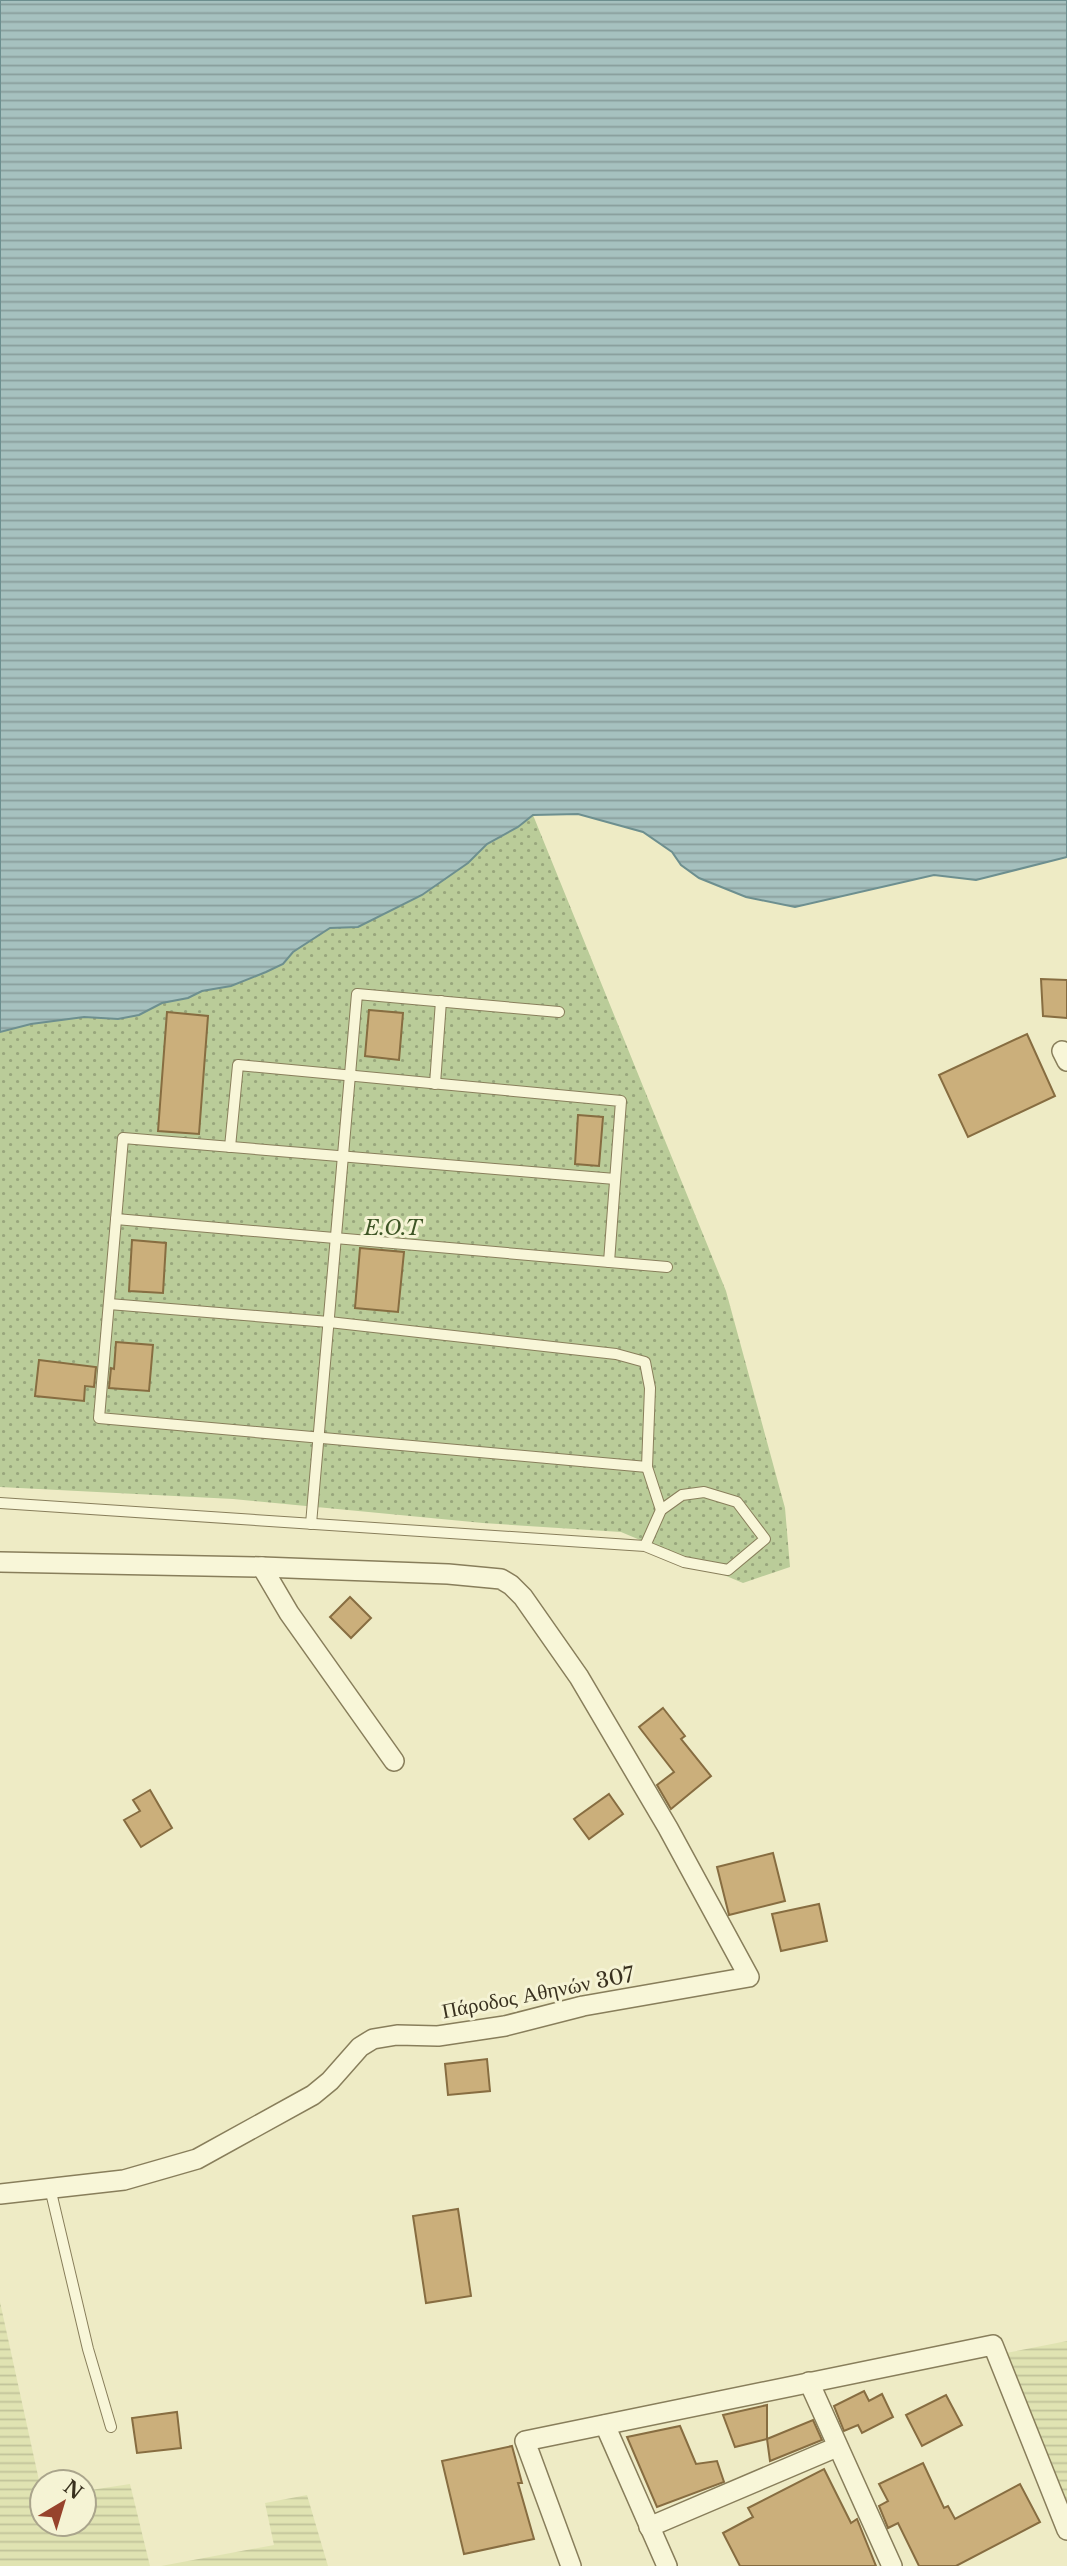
<svg xmlns="http://www.w3.org/2000/svg" width="1067" height="2566" font-family="'Libre Baskerville',serif">
<style>
.farmland{fill:url(#farmland-rules)}
.park{fill:url(#park-dots)}
.water{fill:url(#water-rules);stroke:#6d8f8f;stroke-width:2}
.building{fill:#cbaf7b;stroke:#876d41;stroke-width:2}
.lines{fill:none;stroke-linecap:round;stroke-linejoin:round}
.service-casing{stroke:#887e5b;stroke-width:12}
.minor-casing{stroke:#887e5b;stroke-width:22}
.service{stroke:#f8f6d8;stroke-width:10}
.minor{stroke:#f8f6d8;stroke-width:19}
.labels{text-anchor:middle;stroke-width:6;stroke-linejoin:round;paint-order:stroke}
.park-label{font-size:21px;font-style:italic;fill:#3e5526;stroke:#f5f3d4}
.street-label{font-size:21px;fill:#39311f;stroke:#f5f3d4}
</style>
<defs>
<pattern id="farmland-rules" width="6" height="5" patternUnits="userSpaceOnUse" patternTransform="scale(1.75)"><rect width="6" height="5" fill="#e0e3b2"/><path d="M0 2.5h6" fill="none" stroke="#c1c399"/></pattern>
<pattern id="park-dots" width="8" height="8" patternUnits="userSpaceOnUse" patternTransform="scale(1.75)"><rect width="8" height="8" fill="#bacc99"/><path d="M2 2h.1M6 6h.1" fill="none" stroke="#98a67c" stroke-width="1.8" stroke-linecap="round"/></pattern>
<pattern id="water-rules" width="6" height="5" patternUnits="userSpaceOnUse" patternTransform="scale(1.75)"><rect width="6" height="5" fill="#a6c1bf"/><path d="M0 2.5h6" fill="none" stroke="#889d9b"/></pattern>
</defs>
<rect width="100%" height="100%" fill="#eeebc5"/>
<!-- farmland -->
<g class="farmland">
<path d="M0,2302L42,2494V2524H84V2491L130,2484L150,2566H0Z"/>
<path d="M1067,2341V2502L1006,2353Z"/>
<path d="M307,2495L328,2566H161L274,2545L265,2503Z"/>
</g>
<!-- park -->
<path class="park" d="M533,815L726,1291L785,1508L790,1567L743,1583L621,1532L483,1523L233,1499L0,1487V1032L31,1024L84,1017L118,1019L139,1015L162,1003L188,998L202,991L231,986L283,964L293,952L330,928L358,927L388,911L468,863L487,845L518,827Z"/>
<!-- water -->
<path class="water" d="M0,0H1067V857L976,880L934,875L795,907L746,897L699,878L681,865L672,852L643,832L578,814L533,815L518,827L487,844L468,863L422,895L358,927L330,928L293,952L283,964L266,972L231,986L202,991L188,998L162,1003L139,1015L118,1019L84,1017L31,1024L0,1032Z"/>
<!-- building -->
<g class="building">
<path d="M1041,979L1067,980V1018L1043,1016Z"/>
<path d="M369,1010L403,1013L399,1060L365,1056Z"/>
<path d="M167,1012L208,1016L199,1134L158,1131Z"/>
<path d="M1027,1034L1055,1096L968,1137L939,1075Z"/>
<path d="M578,1115L603,1117L599,1166L575,1164Z"/>
<path d="M132,1240L166,1243L163,1293L129,1291Z"/>
<path d="M360,1248L404,1252L398,1312L355,1308Z"/>
<path d="M116,1342L153,1345L149,1391L109,1388L111,1368L114,1369Z"/>
<path d="M39,1360L96,1367L94,1387L85,1386L84,1401L35,1396Z"/>
<path d="M350,1597L371,1618L351,1638L330,1617Z"/>
<path d="M663,1708L685,1736L681,1739L711,1776L671,1809L657,1785L674,1772L639,1727Z"/>
<path d="M150,1790L172,1828L141,1847L124,1820L140,1811L133,1800Z"/>
<path d="M609,1794L623,1814L589,1839L574,1819Z"/>
<path d="M773,1853L785,1901L729,1915L717,1867Z"/>
<path d="M819,1904L827,1941L781,1951L772,1914Z"/>
<path d="M487,2059L490,2091L448,2095L445,2064Z"/>
<path d="M458,2209L471,2296L426,2303L413,2216Z"/>
<path d="M864,2391L869,2401L882,2394L893,2417L862,2433L858,2425L844,2431L834,2406Z"/>
<path d="M946,2395L962,2425L922,2446L906,2415Z"/>
<path d="M767,2405V2439L735,2447L723,2415Z"/>
<path d="M177,2412L181,2448L137,2453L132,2418Z"/>
<path d="M813,2420L822,2440L770,2461L767,2439Z"/>
<path d="M680,2426L696,2464L717,2461L724,2482L657,2507L627,2437Z"/>
<path d="M512,2446L522,2483H518L534,2539L464,2554L442,2461Z"/>
<path d="M923,2463L944,2508L948,2506L955,2519L1020,2484L1040,2522L956,2566H919L898,2523L888,2528L879,2506L888,2501L879,2484Z"/>
<path d="M824,2469L851,2523L857,2519L876,2566H740L723,2533L753,2517L748,2508Z"/>
</g>
<g class="lines">
<defs>
<g id="service">
<path d="M435,1084L441,1001"/>
<path d="M230,1147L238,1065L621,1101L609,1262"/>
<path d="M615,1179L123,1138L99,1418L647,1467"/>
<path d="M116,1219L667,1267"/>
<path d="M109,1304L329,1322L616,1354L645,1362L650,1388L647,1467L661,1510"/>
<path d="M0,1503L645,1546L684,1562L728,1570L765,1539L737,1502L704,1492L682,1495L661,1510L645,1546"/>
<path d="M311,1524L357,994L559,1012"/>
<path d="M50,2188L88,2349L111,2427"/>
</g>
<g id="minor">
<path d="M1062,1051L1067,1061"/>
<path d="M0,1562L262,1567L448,1574L501,1579L511,1585L523,1597L579,1677L668,1828L749,1977L583,2006L505,2026L438,2036L397,2035L373,2039L360,2047L330,2081L313,2095L197,2159L124,2180L0,2194"/>
<path d="M262,1567L289,1613L394,1761"/>
<path d="M809,2382L892,2566"/>
<path d="M605,2425L667,2566"/>
<path d="M649,2527L837,2447"/>
<path d="M571,2566L525,2441L993,2345L1067,2530"/>
</g>
</defs>
<!-- service casing -->
<use href="#service" class="service-casing"/>
<!-- minor casing -->
<use href="#minor" class="minor-casing"/>
<!-- service -->
<use href="#service" class="service"/>
<!-- minor -->
<use href="#minor" class="minor"/>
</g>
<g class="labels">
<!-- park labels -->
<g class="park-label">
<text x="393" y="1235">E.O.T</text>
</g>
<!-- street labels -->
<g class="street-label">
<text transform="translate(538 1993) rotate(-11)" y="7">Πάροδος Αθηνών 307</text>
</g>
</g>
<!-- north arrow -->
<g transform="translate(63 2503) rotate(38)"><circle r="33" fill="#f5f3d4" stroke="#aaa58c" stroke-width="2"/>
<path d="M0-5L12 26L0 18L-12 26Z" fill="#97432c"/>
<text y="-10" font-size="19" font-weight="bold" text-anchor="middle" fill="#39311f">N</text>
</g>
</svg>
